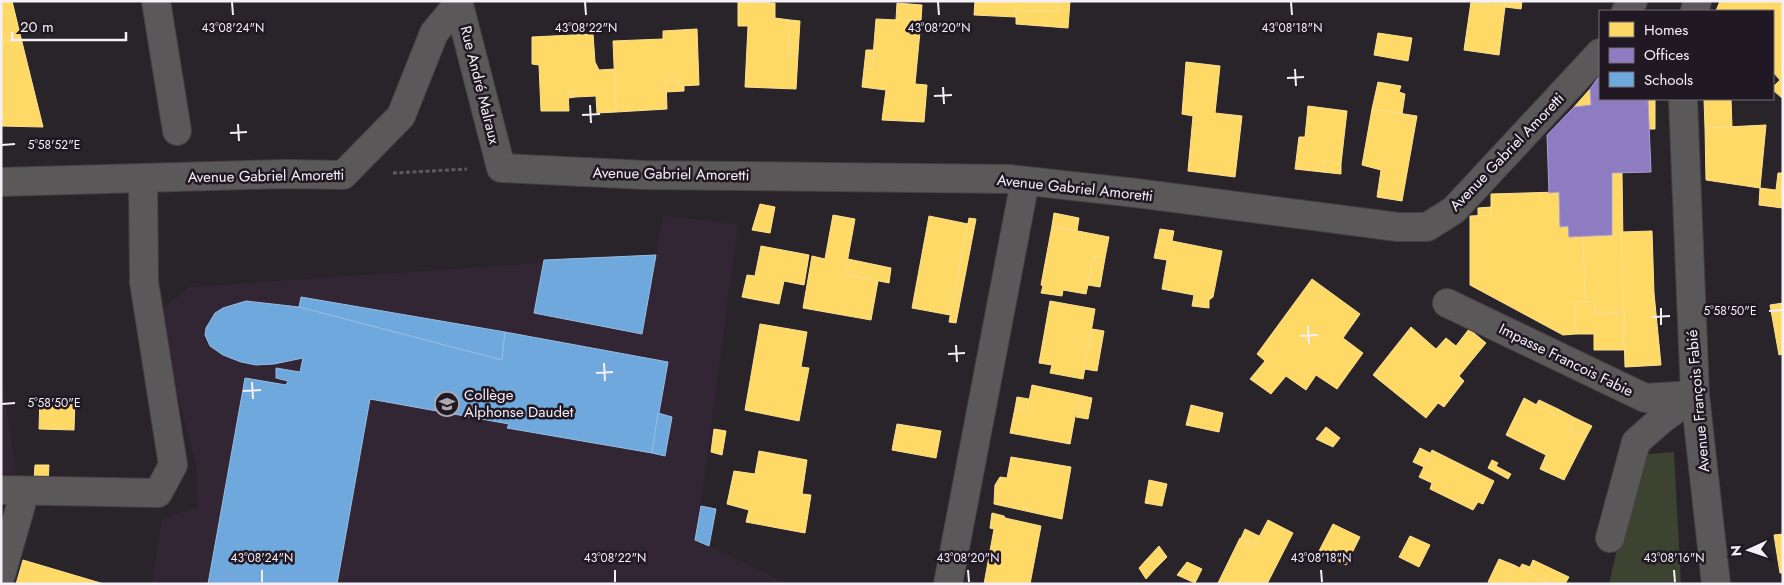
<svg xmlns="http://www.w3.org/2000/svg" width="1784" height="585" font-family="Jost,sans-serif">
<style>
.built{fill:#322635}
.green{fill:#3c4331}
.homes{fill:#ffd966;stroke:#fce092}
.offices{fill:#8e7cc3;stroke:#ad9ed3}
.schools{fill:#6fa8dc;stroke:#97bde4}
.lines{fill:none;stroke-linecap:round;stroke-linejoin:round}
.minor-casing{stroke:#454146;stroke-width:30}
.path{stroke:#5d5a5b;stroke-width:3;stroke-dasharray:4 2.5;stroke-linecap:butt}
.minor{stroke:#5b5859;stroke-width:28}
.ticks{fill:none;stroke:#f5eff7;stroke-width:2}
.labels{text-anchor:middle;stroke-width:5;stroke-linejoin:round;paint-order:stroke}
.street-label{font-size:15px;fill:#f5eff7;stroke:#201823}
.poi-label{font-size:15px;fill:#f5eff7;stroke:#201823;text-anchor:start}
.ticks-label{font-size:12px;text-anchor:middle;fill:#f5eff7;stroke:#201823;stroke-width:5;stroke-linejoin:round;paint-order:stroke}
</style>
<rect width="100%" height="100%" fill="#29242a"/>
<!-- built -->
<g class="built">
<path d="M663,216L738,224L696,540L788,584H152L162,519L198,507L197,469L163,338L164,307L190,287L656,255Z"/>
<path d="M1,370L16,474H1Z"/>
</g>
<!-- green -->
<path class="green" d="M1674,452L1681,584H1609L1638,455Z"/>
<!-- homes -->
<g class="homes">
<path d="M1,1H12L21,38L1,42Z"/>
<path d="M738,1L775,3V18L790,20L789,54H798L796,89L745,87L748,26H738Z"/>
<path d="M975,1H1058V12L1016,10V17L974,15Z"/>
<path d="M1058,1H1070L1068,28L1016,24V10L1058,12Z"/>
<path d="M1471,1H1505V7Z"/>
<path d="M1505,1H1522L1521,9L1505,7Z"/>
<path d="M1720,1H1783V99L1773,90V87L1780,80L1773,72V11H1716Z"/>
<path d="M1471,2L1505,7L1499,55L1464,50Z"/>
<path d="M897,3L922,5L921,21L896,20Z"/>
<path d="M876,19L921,21L915,84L927,85L924,122L882,120L886,90L862,87L864,69H872Z"/>
<path d="M790,20L800,21L798,54H789Z"/>
<path d="M697,29L699,85L678,86V80H666L667,109L616,112L613,41L663,39V31Z"/>
<path d="M1378,33L1412,38L1408,61L1374,55Z"/>
<path d="M593,34L595,62L599,70L615,69L616,112L597,113L596,96L575,97V92H568L569,111H541L539,65L532,64V37Z"/>
<path d="M21,38L43,127L1,126V42Z"/>
<path d="M866,50H873L872,69H864Z"/>
<path d="M1186,62L1220,66L1215,113L1242,116L1235,177L1188,171L1193,116L1182,114Z"/>
<path d="M666,80H678V86H684V91L666,92Z"/>
<path d="M1378,82L1401,86L1399,92L1405,94L1402,114L1372,109Z"/>
<path d="M1590,89L1591,105L1574,107Z"/>
<path d="M568,92H575V97L569,98Z"/>
<path d="M1648,99H1655V129H1649Z"/>
<path d="M1704,99H1731L1732,127L1705,128Z"/>
<path d="M1308,106L1347,111L1341,164L1324,161L1322,172L1295,169L1299,137H1305Z"/>
<path d="M1372,109L1417,116L1402,201L1377,197L1381,170L1362,165Z"/>
<path d="M1766,125L1760,188L1706,180L1705,128Z"/>
<path d="M1324,161L1341,164V174L1322,172Z"/>
<path d="M1612,173H1622L1624,312L1595,314V301L1585,302L1583,236L1612,235Z"/>
<path d="M1778,173H1783V191L1776,190Z"/>
<path d="M1760,188L1783,191V208L1759,205Z"/>
<path d="M1559,192L1560,227L1568,226L1569,237L1583,236L1585,302H1575L1576,334L1563,335L1470,285V216L1491,215V194Z"/>
<path d="M760,204L775,207L770,233L752,230Z"/>
<path d="M1491,207V215L1478,216V208Z"/>
<path d="M1054,213L1079,218L1077,231L1052,226Z"/>
<path d="M833,215L855,219L845,274L878,281L871,320L803,308L812,256L825,259Z"/>
<path d="M929,216L968,224L950,315L912,308Z"/>
<path d="M969,218L976,219L956,323L949,322Z"/>
<path d="M1052,226L1109,237L1105,258L1094,257L1086,294L1063,290L1062,296L1041,293L1043,286L1041,285Z"/>
<path d="M1160,229L1174,231L1172,241L1222,251L1213,297L1209,300V308L1192,306L1194,295L1162,289L1167,260L1154,258Z"/>
<path d="M1652,231L1654,293L1661,365L1625,367L1621,232Z"/>
<path d="M761,246L809,255L804,285L784,281L779,304L742,297L747,275L755,276Z"/>
<path d="M1094,257L1105,258L1100,287L1088,285Z"/>
<path d="M848,259L891,268L889,283L845,274Z"/>
<path d="M1312,279L1360,314L1343,338L1363,353L1337,389L1316,375L1306,390L1286,376L1271,394L1250,379L1265,361L1257,354Z"/>
<path d="M1050,301L1095,309L1083,379L1050,373L1052,365L1039,363Z"/>
<path d="M1595,301V314L1624,312V350H1594V334H1576L1575,302Z"/>
<path d="M1783,303V354L1779,355L1770,305Z"/>
<path d="M760,324L807,332L801,367L809,368L799,421L745,410Z"/>
<path d="M1411,327L1436,349L1446,338L1456,346L1469,329L1486,343L1459,376L1464,381L1444,407L1438,403L1426,418L1373,375Z"/>
<path d="M1092,329L1104,331L1097,371L1084,369Z"/>
<path d="M1032,385L1079,395L1070,444L1010,433L1015,408L1027,411Z"/>
<path d="M1079,395L1092,398L1088,419L1076,417Z"/>
<path d="M40,397L75,398L74,430L39,429Z"/>
<path d="M1017,397L1029,399L1027,411L1015,408Z"/>
<path d="M1524,398L1555,415L1558,409L1575,418L1569,429L1586,437L1564,480L1540,469L1546,455L1506,435Z"/>
<path d="M1539,400L1558,409L1555,415L1536,405Z"/>
<path d="M1191,405L1223,413L1219,432L1186,425Z"/>
<path d="M1575,418L1592,426L1586,437L1569,429Z"/>
<path d="M897,424L941,431L936,458L892,450Z"/>
<path d="M1326,427L1340,438L1333,447L1316,439Z"/>
<path d="M714,429L726,431L722,455L711,452Z"/>
<path d="M1420,448L1430,453L1424,467L1413,462Z"/>
<path d="M1432,450L1494,481L1483,504L1478,502L1473,510L1430,489L1432,483L1419,477Z"/>
<path d="M759,451L807,460L802,494L811,495L805,533L746,522L749,510L727,504L734,471L755,474Z"/>
<path d="M1011,457L1071,467L1062,519L994,504L995,485L1000,477L1007,478Z"/>
<path d="M1492,460L1498,463L1496,466L1511,474L1508,479L1488,468Z"/>
<path d="M35,465H49L48,481H34Z"/>
<path d="M1149,480L1167,484L1162,506L1145,503Z"/>
<path d="M992,513L1004,516L1005,518L1041,526L1030,584H984L994,529L990,528Z"/>
<path d="M1268,520L1293,533L1267,584L1218,583L1240,538L1254,546Z"/>
<path d="M1333,524L1360,537L1346,565L1319,551Z"/>
<path d="M1245,529L1259,536L1254,546L1241,538Z"/>
<path d="M1783,534V573H1780L1774,535Z"/>
<path d="M1410,536L1430,545L1419,567L1399,557Z"/>
<path d="M1159,546L1167,557L1155,569L1147,559Z"/>
<path d="M1147,559L1155,569L1146,579L1139,568Z"/>
<path d="M1499,559L1514,565L1505,584H1493L1488,582Z"/>
<path d="M23,560L104,584H16Z"/>
<path d="M1533,560L1569,577L1565,584H1551L1520,568L1522,564L1530,567Z"/>
<path d="M1187,562L1202,569L1195,583L1177,575Z"/>
<path d="M1514,565L1520,568L1551,584H1505Z"/>
</g>
<!-- offices -->
<path class="offices" d="M1600,75V99H1648L1651,172L1612,173V235L1569,237L1568,226L1560,227L1559,192L1549,193L1547,135L1574,107L1591,105L1590,89Z"/>
<!-- schools -->
<g class="schools">
<path d="M656,255L642,334L534,313L544,260Z"/>
<path d="M301,297L505,332L502,360L299,307Z"/>
<path d="M246,301L299,307L502,360L505,332L668,362L652,453L507,428L509,424L370,399L337,584H208L245,378L286,385L288,381L276,378V368L300,372L303,358L274,364L256,365L241,362L223,355L210,346L205,335L206,328L215,313L223,308Z"/>
<path d="M658,413L672,417L665,456L652,453Z"/>
<path d="M701,506L716,509L709,546L695,540Z"/>
</g>
<g class="lines">
<defs>
<g id="minor">
<path d="M156,1L177,131"/>
<path d="M458,1L501,168L645,175L1009,179L1136,193L1398,227H1427L1454,210L1600,53"/>
<path d="M1626,11L1633,1"/>
<path d="M1695,11L1697,1"/>
<path d="M1683,99L1695,395L1716,584"/>
<path d="M1,182L285,174L343,175L401,116L434,33L459,3"/>
<path d="M1447,303L1645,398L1695,395L1661,420L1636,442L1610,538"/>
<path d="M1,490L158,493L173,465L144,282L143,178"/>
<path d="M1,575L25,491"/>
<path d="M948,584L1025,181"/>
</g>
</defs>
<!-- minor casing -->
<use href="#minor" class="minor-casing"/>
<!-- path -->
<path class="path" d="M393,173L467,169"/>
<!-- minor -->
<use href="#minor" class="minor"/>
</g>
<!-- ticks -->
<path class="ticks" d="M232,2L233,15M585,2L586,15M938,2L939,15M1291,2L1292,15M1295,69L1296,86M1287,78L1304,77M943,87L944,104M934,96L952,95M590,105L591,123M582,115L600,114M238,124L239,141M230,133L247,132M2,145L15,144M1661,308V325M1769,311L1782,310M1652,317L1670,316M1308,326L1309,344M1300,336L1318,335M956,345L957,362M948,354L965,353M604,363L605,381M596,373L613,372M252,382L253,399M243,391L261,390M2,404L15,403M262,570V582M615,570V582M968,570L969,582M1321,570L1322,582M1674,570L1675,582"/>
<!-- icons -->
<defs>
<symbol id="school-ring" viewBox="-11 -11 22 22"><circle r="9.5" fill="#201823" stroke="#aea8af" stroke-width="1.5"/><path d="M0-5L7-2L0 1L-7-2ZM-4 1L0 2.5L4 1V4Q0 6-4 4Z" fill="#aea8af"/></symbol>
</defs>
<g fill-rule="evenodd">
<use href="#school-ring" x="433" y="390" width="28" height="28"/>
</g>
<g class="labels">
<!-- street labels -->
<g class="street-label">
<text transform="translate(480 85) rotate(76)" y="5">Rue André Malraux</text>
<text transform="translate(1507 152) rotate(-46)" y="5">Avenue Gabriel Amoretti</text>
<text transform="translate(671 174) rotate(1)" y="5">Avenue Gabriel Amoretti</text>
<text transform="translate(266 176) rotate(-1)" y="5">Avenue Gabriel Amoretti</text>
<text transform="translate(1075 188) rotate(6)" y="5">Avenue Gabriel Amoretti</text>
<text transform="translate(1566 360) rotate(26)" y="5">Impasse Francois Fabie</text>
<text transform="translate(1698 401) rotate(-95)" y="5">Avenue François Fabié</text>
</g>
<!-- poi labels -->
<g class="poi-label">
<text x="464" y="400">Collège<tspan x="464" dy="17">Alphonse Daudet</tspan></text>
</g>
</g>
<g class="ticks-label">
<text x="233" y="32">43°08'24"N</text>
<text x="586" y="32">43°08'22"N</text>
<text x="939" y="32">43°08'20"N</text>
<text x="1292" y="32">43°08'18"N</text>
<text x="54" y="149">5°58'52"E</text>
<text x="1730" y="315">5°58'50"E</text>
<text x="54" y="407">5°58'50"E</text>
<text x="262" y="562">43°08'24"N</text>
<text x="615" y="562">43°08'22"N</text>
<text x="968" y="562">43°08'20"N</text>
<text x="1321" y="562">43°08'18"N</text>
<text x="1674" y="562">43°08'16"N</text>
</g>
<!-- border -->
<rect width="1784" height="585" fill="none" stroke="#f5eff7" stroke-width="5"/>
<!-- legend -->
<rect x="1599" y="10" width="175" height="90" fill="#201823" stroke="#756e78"/>
<rect x="1609" y="22" width="25" height="15" fill="#ffd966" stroke="#756e78"/>
<text x="1644" y="35" font-size="15" fill="#f5eff7">Homes</text>
<rect x="1609" y="48" width="25" height="15" fill="#8e7cc3" stroke="#756e78"/>
<text x="1644" y="60" font-size="15" fill="#f5eff7">Offices</text>
<rect x="1609" y="72" width="25" height="15" fill="#6fa8dc" stroke="#756e78"/>
<text x="1644" y="85" font-size="15" fill="#f5eff7">Schools</text>
<!-- north arrow -->
<g transform="translate(1749 550) rotate(267)" stroke="#201823" stroke-width="4" paint-order="stroke">
<path d="M0-4L9 19L0 12L-9 19Z" fill="#f5eff7"/>
<text y="-8" font-size="14" font-weight="bold" text-anchor="middle" fill="#f5eff7">N</text>
</g>
<!-- scale -->
<path d="M12 32v8h114v-8" fill="none" stroke="#f5eff7" stroke-width="2.5"/>
<text x="20" y="32" font-size="15" fill="#f5eff7" stroke="#201823" stroke-width="4" paint-order="stroke">20 m</text>
</svg>
